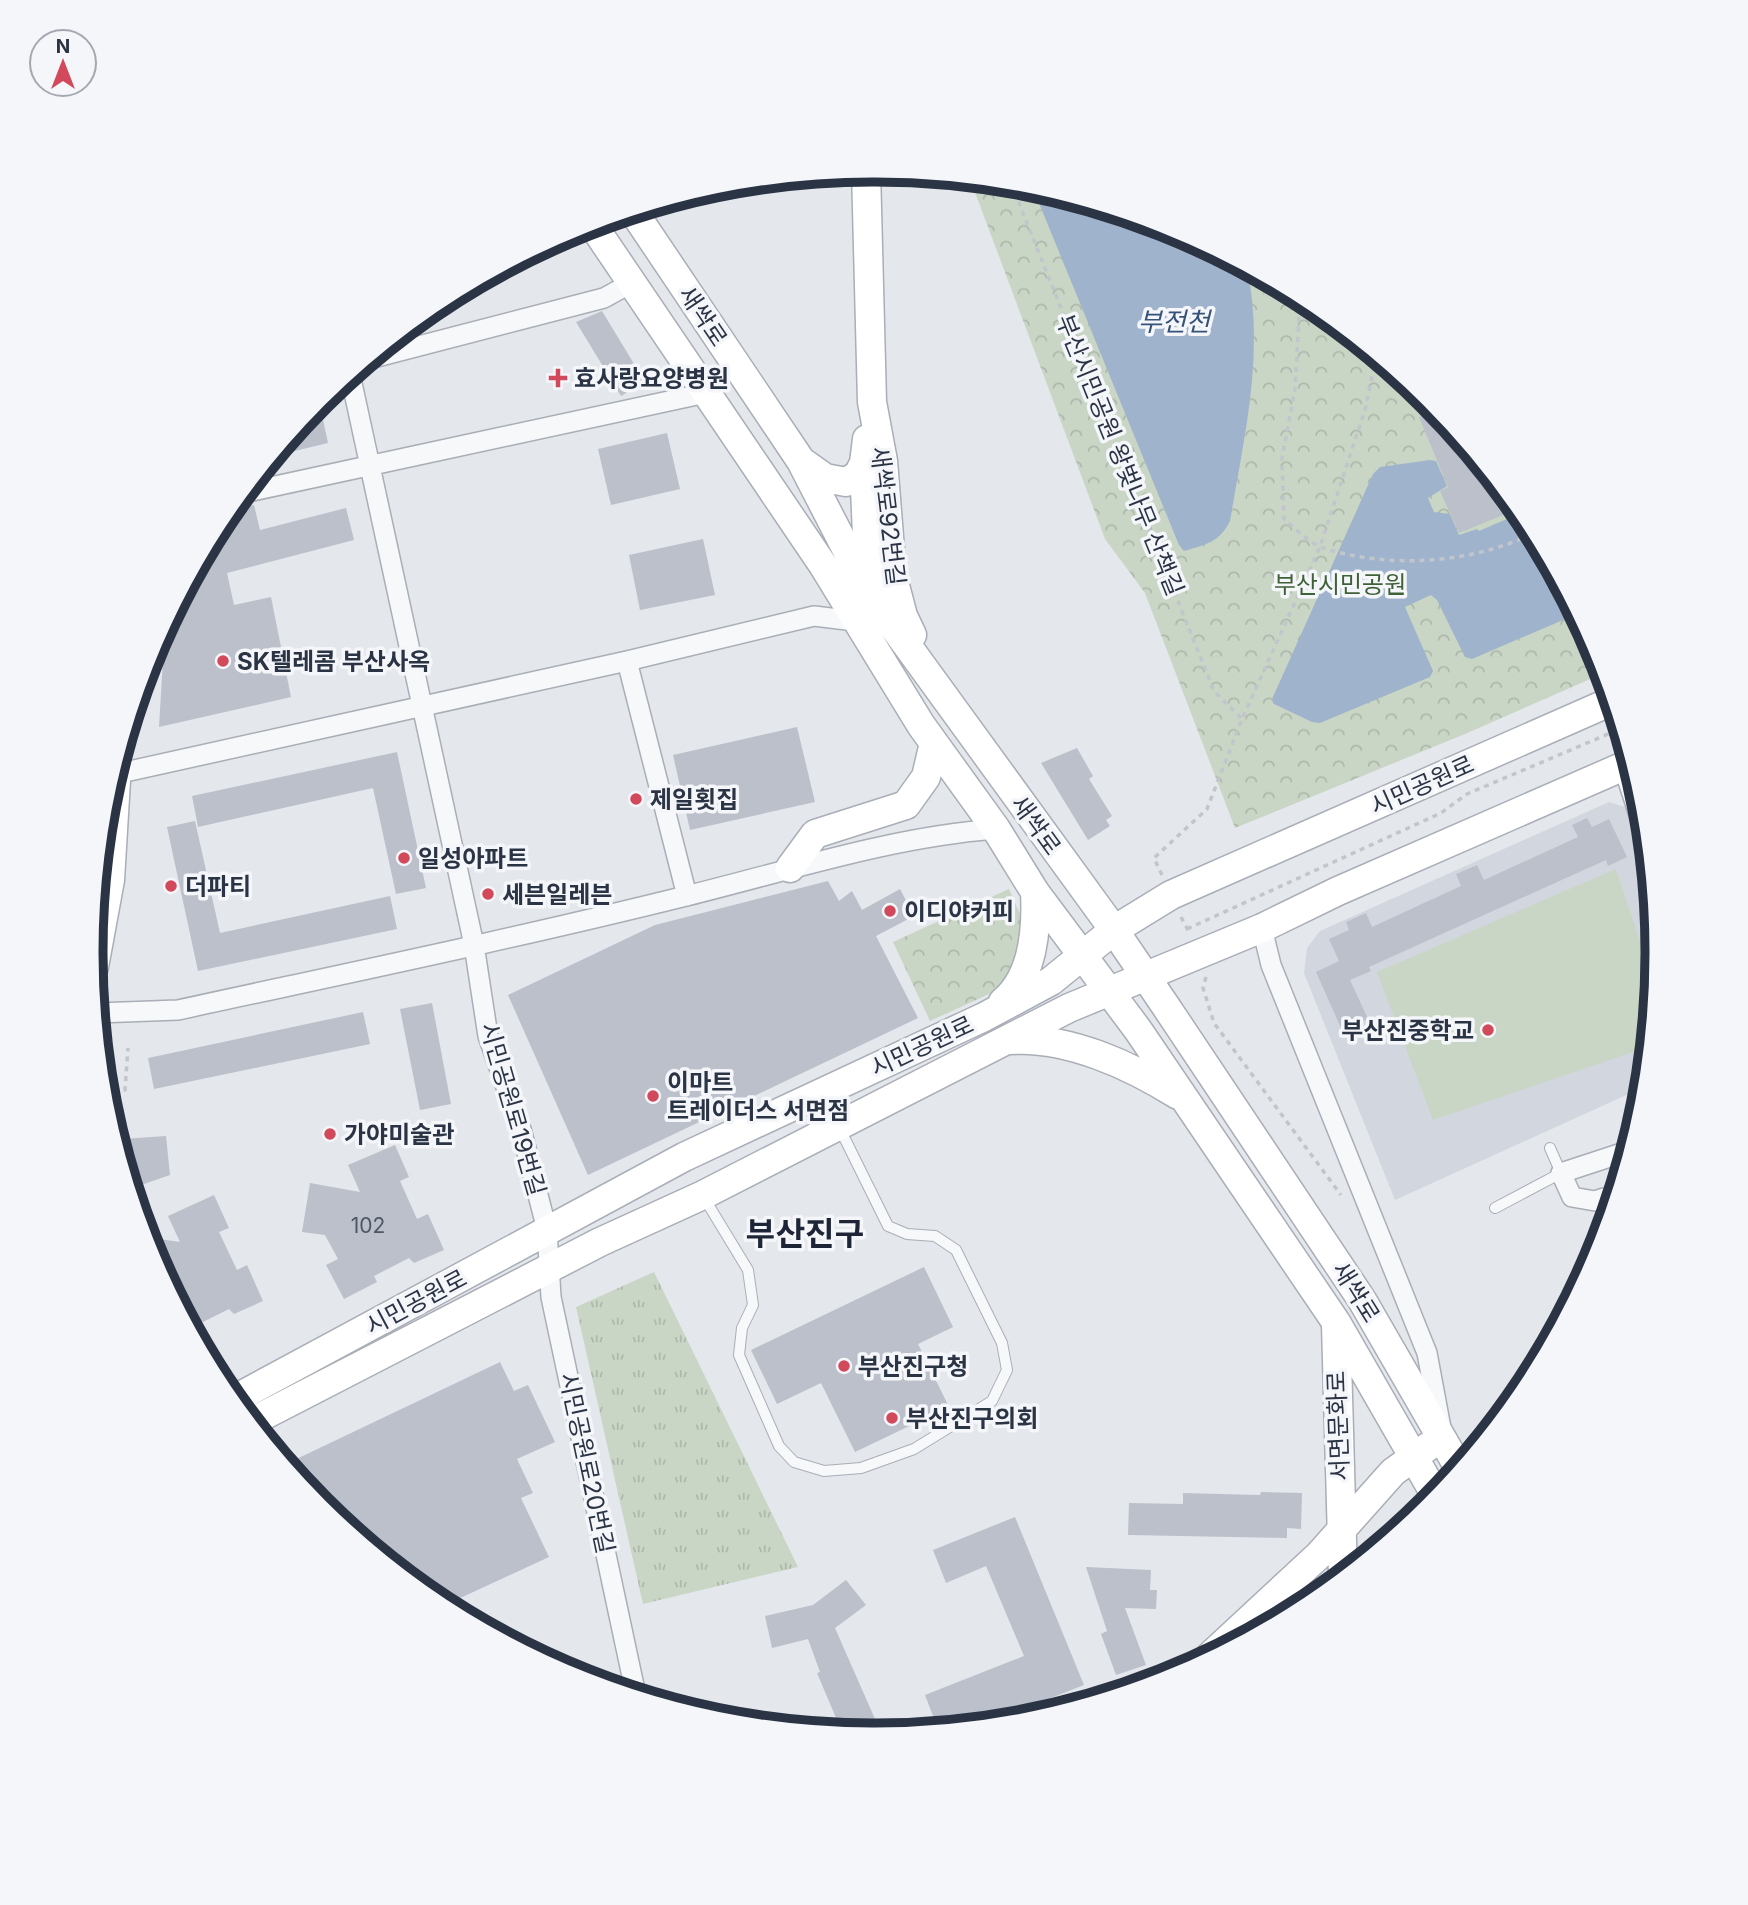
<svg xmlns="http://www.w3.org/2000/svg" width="1748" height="1905" viewBox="0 0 1748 1905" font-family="Inter,'Noto Sans KR',sans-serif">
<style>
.built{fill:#d2d6de}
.grass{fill:url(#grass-tufts)}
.park{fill:url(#park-crowns)}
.garden{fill:#c9d6c5}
.water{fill:#9fb4cc}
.building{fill:#bbc0ca}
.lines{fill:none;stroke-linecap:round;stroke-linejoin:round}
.lane-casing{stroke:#a9aeb7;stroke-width:12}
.street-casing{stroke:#a9aeb7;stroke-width:22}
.secondary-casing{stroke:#a9aeb7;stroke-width:31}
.path{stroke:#c2c5cb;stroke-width:3.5;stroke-dasharray:5 5;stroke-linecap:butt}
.lane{stroke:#f7f8fa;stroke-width:10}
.street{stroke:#f7f8fa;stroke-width:19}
.secondary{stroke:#fff;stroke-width:28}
.poi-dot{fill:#d1495b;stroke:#f4f6f9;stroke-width:2.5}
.labels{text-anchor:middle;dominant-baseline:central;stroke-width:7;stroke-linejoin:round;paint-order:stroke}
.number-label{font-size:21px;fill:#4f5766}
.street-label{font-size:24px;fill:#2b3445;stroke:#f4f6f9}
.poi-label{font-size:24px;font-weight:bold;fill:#2b3445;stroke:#f4f6f9;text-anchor:start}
.park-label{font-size:24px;fill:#3f6138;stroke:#f4f6f9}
.water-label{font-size:26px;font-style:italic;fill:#34527a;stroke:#f4f6f9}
.district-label{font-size:32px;font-weight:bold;fill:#1d2536;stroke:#f4f6f9}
.rim{fill:none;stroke:#2b3445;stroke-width:9}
</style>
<defs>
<pattern id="grass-tufts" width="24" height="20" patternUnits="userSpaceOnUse" patternTransform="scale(1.75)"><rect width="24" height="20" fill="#c9d6c5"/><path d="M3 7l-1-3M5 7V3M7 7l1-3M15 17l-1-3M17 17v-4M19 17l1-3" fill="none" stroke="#adb8ab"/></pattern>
<pattern id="park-crowns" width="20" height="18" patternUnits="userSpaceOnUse" patternTransform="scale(1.75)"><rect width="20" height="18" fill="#c9d6c5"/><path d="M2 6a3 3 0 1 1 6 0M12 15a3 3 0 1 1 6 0" fill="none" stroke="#adb8ab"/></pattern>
</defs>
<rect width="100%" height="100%" fill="#e4e7ec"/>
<path class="built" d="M1609,802L1638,811L1642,804L1657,953L1644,1087L1395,1200L1304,973L1307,948L1320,931Z"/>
<path class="grass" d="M654,1272L798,1567L643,1604L576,1307Z"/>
<path class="park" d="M970,179L1027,185L1174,229L1309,302L1428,399L1525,518L1598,653L1604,673L1465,734L1235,828L1145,593L1105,539Z
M1009,889L1024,923L1009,985L930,1021L893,942Z"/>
<path class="garden" d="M1616,869L1654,983L1648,1047L1433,1120L1377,972Z"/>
<path class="water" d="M1032,186L1174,229L1247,268C1265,354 1244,437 1230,521C1220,542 1205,545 1184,551L1179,545Z
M1430,460L1436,461L1447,486L1428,498L1434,512L1450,514L1459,535L1477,529L1479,531L1521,513L1577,614L1472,659L1465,657L1437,600L1431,595L1405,607L1433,671L1430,677L1320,723L1312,722L1274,704L1272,699L1373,474L1380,467Z"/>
<path class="building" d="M602,311L645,382L621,396L576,322Z
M319,401L328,443L274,456Z
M1437,410L1494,479L1518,509L1459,533L1440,491L1448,487L1419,417Z
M667,433L680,489L611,505L598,449Z
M254,505L260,530L346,508L354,540L227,573L234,605L271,597L291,697L159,727L165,626L223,517L228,511Z
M703,539L715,595L640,610L629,555Z
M797,727L815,802L690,830L673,755Z
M1077,748L1093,776L1089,779L1112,816L1106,820L1110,826L1088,840L1041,763Z
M397,752L426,888L396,894L373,788L198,827L192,796Z
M1587,818L1592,827L1609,819L1627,857L1608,866L1606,860L1369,967L1371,971L1350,980L1368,1019L1342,1030L1316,972L1339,961L1329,939L1349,930L1346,922L1366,913L1372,927L1461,886L1456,874L1477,865L1484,880L1578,837L1572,825Z
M195,821L220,933L390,896L397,929L198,971L167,827Z
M828,881L839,901L852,891L862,910L900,889L914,916L876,936L918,1018L588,1175L508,995L655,925Z
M432,1003L451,1104L420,1110L400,1009Z
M363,1012L370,1044L154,1089L148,1058Z
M166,1136L170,1175L138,1186L130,1185L122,1158L123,1139Z
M395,1145L409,1177L400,1181L417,1219L428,1214L444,1250L414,1263L409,1258L374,1276L377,1282L344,1299L326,1265L338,1259L325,1235L302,1232L310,1183L360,1192L348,1165Z
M214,1195L229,1228L219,1232L237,1270L247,1265L263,1301L234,1314L229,1309L191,1328L150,1252L146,1237L180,1242L168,1216Z
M924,1267L953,1327L918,1344L949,1407L855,1452L821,1383L777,1404L751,1350Z
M500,1362L514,1391L528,1385L555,1442L517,1459L533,1493L521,1498L549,1557L443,1606L320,1506L286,1464Z
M1261,1492L1302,1493L1301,1529L1287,1528V1538L1128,1535L1129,1503L1183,1504V1493L1260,1495Z
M1015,1517L1084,1685L982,1725L938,1729L925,1695L1024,1656L986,1566L946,1583L933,1550Z
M1086,1567L1151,1570L1150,1590H1157L1156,1609L1125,1608L1146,1665L1116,1675L1101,1634L1107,1631Z
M846,1580L866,1605L835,1628L875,1719L907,1732L874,1735L842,1732L817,1673L820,1672L808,1639L772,1648L765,1616L813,1605Z"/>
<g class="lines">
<g class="lane-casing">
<path id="lane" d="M703,1196L748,1270L753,1305L742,1328L739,1355L779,1446L794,1462L824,1471L861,1468L914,1449L992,1401L1007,1370L1002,1343L956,1250L935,1236L907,1234L888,1226L840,1129
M1495,1208L1561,1173L1550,1148"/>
</g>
<g class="street-casing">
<path id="street" d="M369,359L604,298L631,283
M350,374L474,945L488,1036L521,1129L547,1230L551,1297L636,1695
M243,493L706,393
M627,661L687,896
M1623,766L1645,833
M116,774L627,661L814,616L855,621
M1262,928L1271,965L1427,1353L1441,1428
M97,1013L178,1010C348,973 517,938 686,896C788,871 891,837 996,829
M1610,1210L1604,1198L1595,1201L1572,1197L1561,1173L1628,1151"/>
</g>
<g class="secondary-casing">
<path id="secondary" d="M866,170L872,402L883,461L892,574L903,616L912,635
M633,211L801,461L869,593L1114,930L1167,1008L1362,1300L1459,1468
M592,224L823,565L921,725L996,829L1035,892L1138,1030L1336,1322L1436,1496
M867,439L864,463L869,584
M801,461L825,478L846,482L858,475L864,463
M790,868L815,834L906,805L926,777L934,743
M94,967L110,880L117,764
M1003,1002C1033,977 1037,930 1035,892
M1010,1040C1067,1036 1130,1065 1178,1095
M1336,1324L1343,1576
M233,1400L684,1157L984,1017L1051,981L1114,930L1171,895L1612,701
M251,1422L600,1242L703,1195L1069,1008L1262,928L1338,891L1631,763
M1209,1657L1319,1555L1393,1472L1429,1446"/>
</g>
<path class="path" d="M1011,183L1214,691L1242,719
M1300,297L1295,389L1282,458L1284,519C1295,528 1309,543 1323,548C1389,569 1471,564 1534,533
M1162,875L1154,858L1207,809L1242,719L1320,547L1365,410L1376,357
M1181,917L1189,932
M1187,929L1441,813L1467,794L1620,729
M1206,977L1203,988L1214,1023L1341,1195
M104,1087L125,1090L128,1048"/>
<use href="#lane" class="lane"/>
<use href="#street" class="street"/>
<use href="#secondary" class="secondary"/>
</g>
<g class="poi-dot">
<path d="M554.5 367.5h7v7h7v7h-7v7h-7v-7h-7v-7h7z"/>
<circle cx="223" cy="661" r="7"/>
<circle cx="636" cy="799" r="7"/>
<circle cx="404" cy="858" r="7"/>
<circle cx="171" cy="886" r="7"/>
<circle cx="488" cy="894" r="7"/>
<circle cx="890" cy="911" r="7"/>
<circle cx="1488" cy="1030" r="7"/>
<circle cx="653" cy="1096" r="7"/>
<circle cx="330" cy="1134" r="7"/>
<circle cx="844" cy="1366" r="7"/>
<circle cx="892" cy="1418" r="7"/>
</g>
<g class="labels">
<g class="number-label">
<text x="368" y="1225">102</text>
</g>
<g class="street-label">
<text transform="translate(703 316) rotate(56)">새싹로</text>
<text transform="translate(1120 455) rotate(68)">부산시민공원 왕벚나무 산책길</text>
<text transform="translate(888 516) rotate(83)">새싹로92번길</text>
<text transform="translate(1422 785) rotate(-24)">시민공원로</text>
<text transform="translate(1036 825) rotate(54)">새싹로</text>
<text transform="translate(922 1046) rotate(-25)">시민공원로</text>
<text transform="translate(513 1109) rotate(74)">시민공원로19번길</text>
<text transform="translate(1356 1292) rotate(58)">새싹로</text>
<text transform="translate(416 1302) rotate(-28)">시민공원로</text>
<text transform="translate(1338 1426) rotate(-92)">서면문화로</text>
<text transform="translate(587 1463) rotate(78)">시민공원로20번길</text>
</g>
<g class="poi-label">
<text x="574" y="378">효사랑요양병원</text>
<text x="237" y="661">SK텔레콤 부산사옥</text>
<text x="650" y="799">제일횟집</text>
<text x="418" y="858">일성아파트</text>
<text x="185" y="886">더파티</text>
<text x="502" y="894">세븐일레븐</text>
<text x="904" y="911">이디야커피</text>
<text x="1474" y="1030" text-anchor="end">부산진중학교</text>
<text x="667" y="1082">이마트<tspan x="667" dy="28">트레이더스 서면점</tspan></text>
<text x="344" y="1134">가야미술관</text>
<text x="858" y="1366">부산진구청</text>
<text x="906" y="1418">부산진구의회</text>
</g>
<g class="park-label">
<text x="1340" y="584">부산시민공원</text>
</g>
<g class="water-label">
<text x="1174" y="321">부전천</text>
</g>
<g class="district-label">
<text x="805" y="1233">부산진구</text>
</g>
</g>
<path d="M0 0H1748V1905H0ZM873 182H875A770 770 0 0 1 1645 952V953A770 770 0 0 1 875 1723H873A770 770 0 0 1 103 953V952A770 770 0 0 1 873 182Z" fill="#f4f6f9" fill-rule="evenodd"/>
<path class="rim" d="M873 182H875A770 770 0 0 1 1645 952V953A770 770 0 0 1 875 1723H873A770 770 0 0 1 103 953V952A770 770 0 0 1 873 182Z"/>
<g transform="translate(63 63)"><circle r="33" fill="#f4f6f9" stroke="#a4a8b1" stroke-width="2"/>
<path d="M0-5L12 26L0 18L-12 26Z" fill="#d1495b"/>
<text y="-10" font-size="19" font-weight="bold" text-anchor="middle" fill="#2b3445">N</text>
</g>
</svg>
